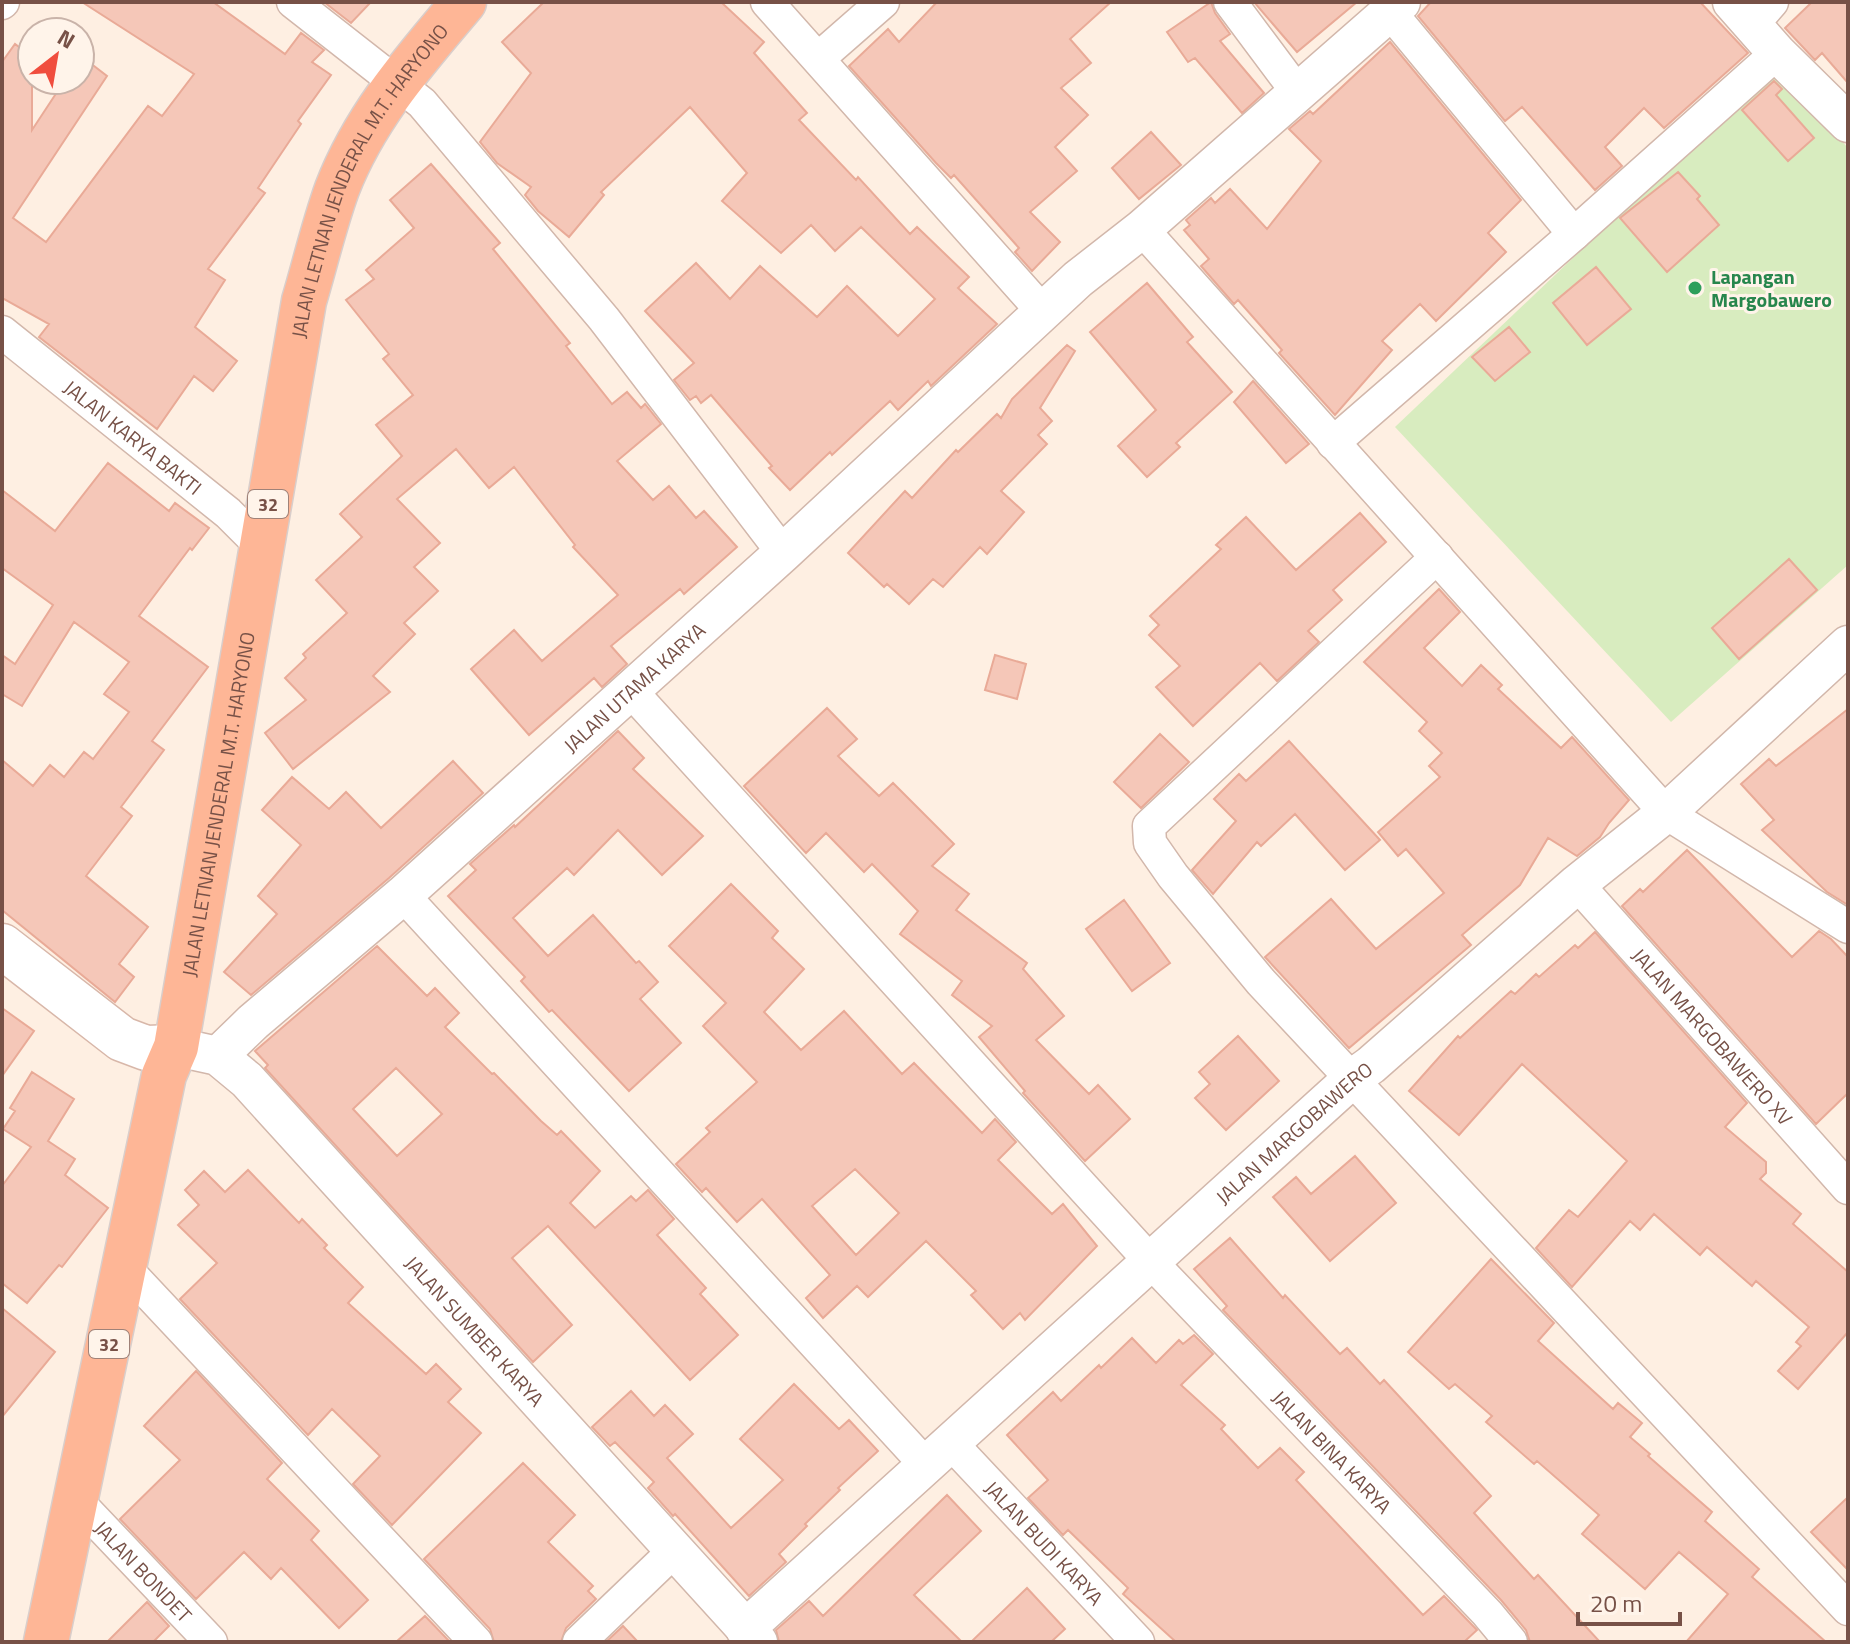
<svg xmlns="http://www.w3.org/2000/svg" width="1850" height="1644" viewBox="0 0 1850 1644" font-family="'Titillium Web',sans-serif">
<style>
.green{fill:#d8ecbf}
.building{fill:#f5c7b8;stroke:#e9aa97;stroke-width:2;fill-rule:evenodd}
.lines{fill:none;stroke-linecap:round;stroke-linejoin:round}
.minor-casing{stroke:#d2b7ab;stroke-width:35}
.tertiary-casing{stroke:#d2b7ab;stroke-width:41}
.secondary-casing{stroke:#d8b7a9;stroke-width:47}
.trunk-casing{stroke:#d9cecb;stroke-width:47}
.minor{stroke:#fff;stroke-width:32}
.tertiary{stroke:#fff;stroke-width:38}
.secondary{stroke:#fff;stroke-width:44}
.trunk{stroke:#feb696;stroke-width:44}
.leisure-dot{fill:#2e9e5b;stroke:#fff4ea;stroke-width:3}
.labels{text-anchor:middle;dominant-baseline:central;stroke-width:6;stroke-linejoin:round;paint-order:stroke}
.shield{fill:#fff4ea;stroke:#a08278;stroke-width:2}
.shield-label{font-size:18px;font-weight:bold;fill:#775147}
.street-label{font-size:20px;fill:#775147;stroke:#fff4ea}
.leisure-label{font-size:20px;font-weight:bold;fill:#27864d;stroke:#fff4ea;text-anchor:start}
</style>
<rect width="100%" height="100%" fill="#feefe2"/>
<path class="green" d="M1775,66L1848,148V565L1671,722L1395,427Z"/>
<path class="building" d="M82,2H213L285,54L301,33L324,50L312,62L331,75L298,121L301,124L258,188L265,193L208,269L225,280L195,327L237,361L213,391L194,376L157,429L39,337L49,324L2,298V62L15,44L32,57V130L65,80H80L81,56L107,76L13,218L46,242L148,106L162,116L194,74Z
M324,2H371L351,23Z
M544,2H721L764,42L754,53L807,113L799,120L856,180L858,177L910,234L917,227L969,277L958,288L997,324L931,386L928,381L898,410L890,401L832,455L830,452L790,490L769,468L772,466L711,395L701,403L696,396L690,400L674,380L694,363L645,311L696,263L730,299L760,266L817,317L847,286L898,336L935,299L861,227L835,251L811,225L781,253L722,201L747,173L690,107L601,192L604,195L569,237L538,211L525,195L531,187L497,163L480,142L531,73L502,42Z
M937,2H1111L1070,39L1091,63L1061,88L1088,115L1055,147L1077,171L1030,212L1060,242L1032,271L1015,252L1019,248L954,175L951,178L936,163L849,66L888,29L899,42Z
M1211,2L1215,13L1230,34L1220,41L1264,93L1242,113L1195,58L1188,62L1167,32Z
M1254,2H1357L1297,52Z
M1431,2H1700L1748,53L1664,128L1644,108L1605,147L1622,166L1595,190L1522,107L1505,121L1418,16Z
M1812,2H1848V83L1822,53L1815,60L1785,28Z
M1390,42L1521,200L1488,233L1506,252L1436,321L1420,304L1382,341L1392,350L1335,415L1279,353L1282,350L1238,300L1234,304L1201,266L1209,259L1184,230L1190,225L1186,220L1211,198L1215,203L1230,189L1267,229L1321,161L1289,129L1310,111L1313,114Z
M1774,81L1782,89L1776,95L1814,138L1788,161L1742,110Z
M1151,132L1181,165L1139,199L1112,168Z
M431,164L500,243L493,249L570,343L566,346L612,404L627,392L641,408L645,404L661,424L617,461L653,500L669,486L696,518L704,511L737,547L684,594L680,589L611,646L627,664L602,687L594,678L529,735L471,669L514,630L542,661L618,595L573,547L575,545L514,467L489,488L456,449L397,499L440,543L414,567L438,591L404,623L415,634L373,676L390,692L293,769L265,733L306,700L285,678L306,658L303,654L347,613L316,580L362,537L340,514L402,456L376,425L413,395L383,359L389,354L346,300L374,279L366,270L414,228L390,200Z
M1678,172L1700,196L1697,199L1719,225L1667,272L1620,218Z
M1596,267L1631,309L1587,345L1553,303Z
M1147,283L1193,337L1187,342L1232,392L1176,443L1180,447L1147,477L1118,446L1156,410L1090,332Z
M1509,327L1530,352L1495,381L1472,357Z
M1067,345L1075,351L1040,408L1052,421L1038,435L1047,444L1001,491L1024,512L987,554L980,547L943,587L933,579L909,604L887,584L884,587L848,553L905,491L912,498L956,450L958,452L997,414L1001,418L1012,399Z
M1253,381L1309,444L1286,463L1234,402Z
M108,463L169,511L175,503L209,528L192,550L190,548L139,616L208,667L152,741L164,750L121,807L132,816L86,876L148,927L119,964L134,977L115,1002L2,910V760L33,786L50,765L64,777L84,752L93,759L129,712L104,694L129,662L74,622L22,706L2,694V655L15,664L53,605L2,568V490L55,531Z
M1360,513L1386,542L1333,590L1342,600L1308,631L1319,642L1277,681L1260,663L1193,726L1156,687L1180,666L1149,635L1159,625L1150,616L1221,549L1216,545L1246,517L1296,570Z
M1789,559L1817,590L1739,659L1712,628Z
M1439,589L1460,612L1424,648L1462,686L1481,665L1502,685L1498,689L1561,748L1572,737L1629,800L1609,823L1600,837L1577,856L1548,838L1520,885L1462,935L1471,945L1349,1048L1265,957L1331,899L1376,949L1444,893L1406,849L1398,856L1378,832L1440,777L1429,766L1442,753L1419,731L1427,722L1364,662Z
M995,655L1026,664L1017,699L985,690Z
M827,708L857,739L838,756L879,796L893,783L954,844L932,866L969,894L956,910L1027,963L1023,969L1064,1016L1036,1040L1089,1094L1098,1085L1130,1119L1085,1161L1023,1093L1025,1091L979,1037L992,1026L952,995L962,981L900,934L918,911L872,864L864,872L826,833L806,853L744,786Z
M1848,709V905L1827,892L1762,830L1774,820L1741,784L1769,759L1776,766Z
M618,731L644,758L633,769L703,836L662,875L618,830L574,875L567,868L513,918L548,956L593,915L636,963L639,961L658,982L640,999L681,1043L629,1091L552,1010L549,1012L521,981L525,977L448,896L476,870L470,864L514,825L515,827Z
M1160,734L1189,762L1141,808L1114,782Z
M1289,741L1380,840L1345,870L1295,814L1261,846L1257,842L1213,894L1192,870L1236,821L1214,799L1239,774L1246,781Z
M453,761L483,793L389,878L251,995L224,972L277,914L258,896L301,845L262,810L292,777L329,809L346,792L381,828Z
M1687,850L1792,957L1819,931L1831,939L1848,957V1093L1816,1124L1622,906L1640,889L1643,892Z
M731,884L778,931L772,938L804,969L764,1012L801,1050L844,1011L902,1074L914,1063L982,1133L995,1119L1016,1142L998,1160L1052,1214L1063,1204L1097,1246L1025,1320L1020,1313L1003,1329L971,1295L976,1291L926,1241L868,1297L857,1286L823,1318L806,1298L830,1275L762,1199L737,1222L706,1188L702,1192L676,1164L710,1132L706,1128L757,1082L703,1026L726,1003L669,946ZM855,1169L899,1213L856,1255L812,1206Z
M1124,900L1170,963L1132,991L1086,929Z
M1595,932L1747,1103L1725,1127L1766,1162V1173L1760,1179L1801,1214L1793,1224L1848,1272V1332L1798,1389L1778,1371L1801,1346L1796,1342L1809,1327L1756,1281L1752,1286L1707,1247L1700,1255L1654,1214L1640,1230L1630,1221L1572,1287L1536,1248L1569,1210L1578,1217L1627,1161L1522,1064L1459,1135L1409,1091L1458,1036L1460,1038L1511,991L1515,994L1536,974L1539,977L1575,945L1578,948Z
M377,946L427,996L435,988L459,1013L445,1027L492,1074L494,1073L541,1121L557,1135L561,1131L600,1171L570,1203L595,1228L631,1196L636,1201L648,1190L674,1219L657,1235L706,1288L700,1294L738,1335L690,1380L548,1226L512,1258L572,1325L533,1362L265,1068L268,1065L255,1051ZM396,1068L442,1114L397,1156L353,1109Z
M2,1008L34,1031L2,1076Z
M1238,1036L1279,1081L1226,1130L1195,1098L1210,1084L1199,1072Z
M32,1072L74,1099L48,1141L75,1159L65,1175L108,1208L62,1267L59,1265L27,1303L2,1283V1186L31,1147L3,1129L15,1111L10,1108Z
M1355,1156L1396,1203L1330,1261L1273,1197L1296,1177L1311,1194Z
M248,1170L299,1223L302,1219L327,1245L324,1248L363,1287L348,1303L426,1374L436,1364L461,1389L448,1402L481,1433L392,1525L353,1484L380,1456L332,1409L308,1435L180,1299L217,1263L178,1225L199,1205L185,1190L204,1171L225,1192Z
M1230,1238L1283,1298L1285,1295L1340,1354L1347,1348L1380,1384L1384,1380L1491,1496L1474,1513L1534,1579L1538,1575L1600,1642H1530L1526,1630L1501,1600L1223,1310L1227,1306L1194,1269Z
M1491,1259L1554,1323L1538,1341L1613,1409L1618,1403L1642,1423L1630,1437L1650,1454L1648,1456L1712,1512L1705,1521L1759,1569L1752,1577L1826,1642H1686L1728,1594L1679,1552L1645,1589L1582,1534L1599,1515L1537,1461L1534,1464L1486,1422L1492,1416L1455,1384L1449,1389L1408,1352Z
M2,1308L55,1352L2,1417Z
M1194,1335L1213,1354L1181,1385L1225,1425L1221,1429L1258,1468L1280,1448L1304,1472L1296,1480L1423,1615L1444,1596L1477,1630L1464,1642H1176L1123,1594L1128,1588L1068,1530L1063,1535L1028,1498L1048,1480L1007,1435L1053,1392L1061,1401L1099,1365L1101,1368L1132,1338L1156,1363L1179,1340L1183,1344Z
M196,1371L282,1463L267,1479L319,1531L311,1540L368,1600L339,1628L281,1568L271,1579L244,1552L196,1599L120,1519L180,1460L144,1426Z
M794,1384L839,1429L849,1420L878,1451L838,1488L840,1490L805,1524L807,1526L779,1554L786,1562L749,1596L675,1514L673,1516L648,1488L654,1482L615,1442L610,1446L592,1427L631,1391L654,1416L665,1405L693,1434L667,1458L731,1528L783,1480L740,1439Z
M523,1463L575,1515L548,1542L593,1586L588,1591L596,1599L566,1628L561,1642H494L490,1629L424,1559Z
M947,1495L981,1531L914,1595L962,1642H779L776,1630L809,1601L823,1616Z
M1848,1497V1570L1811,1532Z
M1027,1588L1065,1629L1051,1642H971Z
M147,1602L169,1626L153,1642H107Z
M425,1616L450,1642H396Z
M623,1626L638,1642H606Z"/>
<g class="lines">
<g class="minor-casing">
<g id="minor">
<path d="M293,2L422,103L604,319L783,553"/>
<path d="M767,2L1043,312"/>
<path d="M1230,2L1298,93"/>
<path d="M2,3L3,2"/>
<path d="M1390,12L1574,234"/>
<path d="M1752,25L1772,2"/>
<path d="M819,58L883,2"/>
<path d="M1142,229L1666,813L1848,927"/>
<path id="s1" d="M2,332L228,513L261,546"/>
<path d="M1333,443L1574,234L1777,53"/>
<path d="M1437,557L1149,826L1150,843L1173,876L1261,982L1848,1609"/>
<path id="s2" d="M630,690L1151,1262L1487,1613L1511,1642"/>
<path id="s3" d="M1577,884L1848,1188"/>
<path d="M403,895L925,1464"/>
<path d="M124,1267L476,1642"/>
<path id="s4" d="M950,1442L1138,1642"/>
<path id="s5" d="M76,1500L211,1642"/>
<path d="M579,1642L676,1549"/>
</g>
</g>
<g class="tertiary-casing">
<g id="tertiary">
<path d="M1732,2L1777,53L1848,123"/>
<path id="s6" d="M195,1051L218,1056L247,1080L758,1642"/>
<path id="s7" d="M218,1056L253,1022L403,895L783,553L1078,279L1142,229L1401,2"/>
<path id="s8" d="M745,1629L1353,1078L1371,1065L1577,884L1666,813L1848,645"/>
</g>
</g>
<g class="secondary-casing">
<path id="secondary" d="M2,946L122,1039L146,1048L176,1047"/>
</g>
<g class="trunk-casing">
<g id="trunk">
<path id="s9" d="M46,1642L164,1075L176,1047L304,301C315,264 324,225 337,189C365,116 415,60 464,2"/>
</g>
</g>
<use href="#minor" class="minor"/>
<use href="#tertiary" class="tertiary"/>
<use href="#secondary" class="secondary"/>
<use href="#trunk" class="trunk"/>
</g>
<circle class="leisure-dot" cx="1695" cy="288" r="8"/>
<g class="labels">
<g class="shield">
<rect x="248" y="490" width="40" height="28" rx="6"/>
<rect x="89" y="1330" width="40" height="28" rx="6"/>
</g>
<g class="shield-label">
<text x="268" y="504">32</text>
<text x="109" y="1344">32</text>
</g>
<g class="street-label">
<text stroke="none"><textPath href="#s9" startOffset="1504">JALAN LETNAN JENDERAL M.T. HARYONO</textPath></text>
<text stroke="none"><textPath href="#s1" startOffset="168">JALAN KARYA BAKTI</textPath></text>
<text stroke="none"><textPath href="#s7" startOffset="556">JALAN UTAMA KARYA</textPath></text>
<text stroke="none"><textPath href="#s9" startOffset="856">JALAN LETNAN JENDERAL M.T. HARYONO</textPath></text>
<text stroke="none"><textPath href="#s3" startOffset="204">JALAN MARGOBAWERO XV</textPath></text>
<text stroke="none"><textPath href="#s8" startOffset="740">JALAN MARGOBAWERO</textPath></text>
<text stroke="none"><textPath href="#s6" startOffset="400">JALAN SUMBER KARYA</textPath></text>
<text stroke="none"><textPath href="#s2" startOffset="1036">JALAN BINA KARYA</textPath></text>
<text stroke="none"><textPath href="#s4" startOffset="138">JALAN BUDI KARYA</textPath></text>
<text stroke="none"><textPath href="#s5" startOffset="98">JALAN BONDET</textPath></text>
</g>
<g class="leisure-label">
<text x="1711" y="276">Lapangan<tspan x="1711" dy="23">Margobawero</tspan></text>
</g>
</g>
<rect width="1850" height="1644" fill="none" stroke="#775147" stroke-width="8"/>
<g transform="translate(56 56) rotate(31)"><circle r="38" fill="#fff4ea" stroke="#c9b3a9" stroke-width="2"/>
<path d="M0-6L14 30L0 20L-14 30Z" fill="#f04d3e"/>
<text y="-12" font-size="22" font-weight="bold" text-anchor="middle" fill="#775147">N</text>
</g>
<path d="M1578 1612v12h102v-12" fill="none" stroke="#775147" stroke-width="4"/>
<text x="1590" y="1612" font-size="24" fill="#775147" stroke="#fff4ea" stroke-width="6" paint-order="stroke">20 m</text>
</svg>
